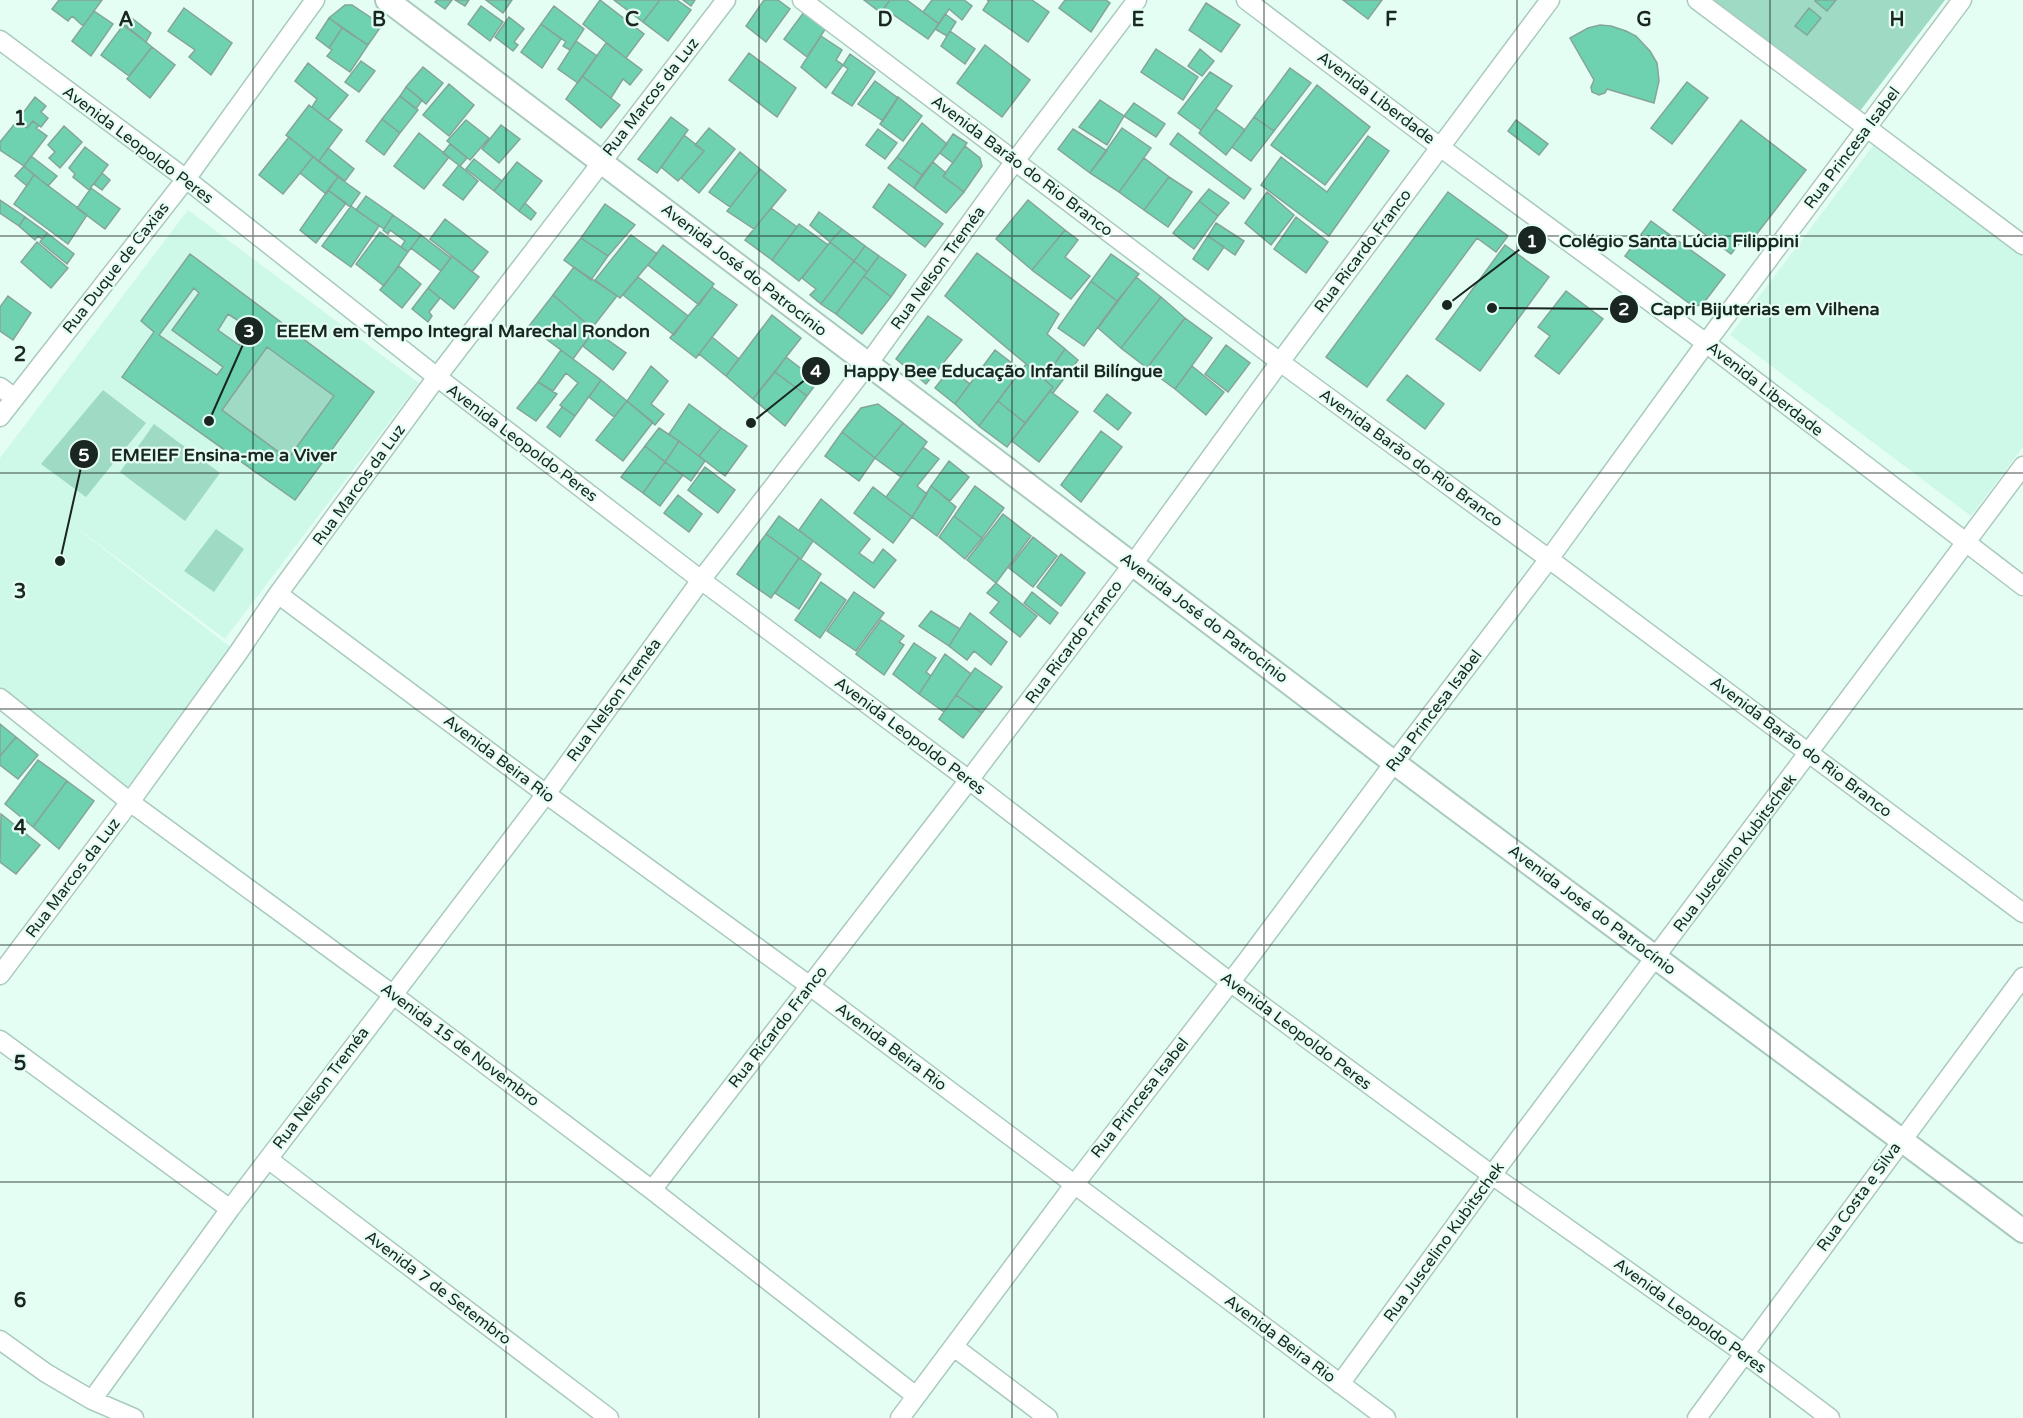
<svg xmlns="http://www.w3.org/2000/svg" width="2023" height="1418" viewBox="0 0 2023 1418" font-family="'Varela Round',sans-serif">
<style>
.built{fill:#cef8e8}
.green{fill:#9edac4}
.building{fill:#6ed2b1;stroke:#85a498;stroke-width:1.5;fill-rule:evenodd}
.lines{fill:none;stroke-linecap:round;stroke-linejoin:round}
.minor-casing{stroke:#aacabe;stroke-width:21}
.tertiary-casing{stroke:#aacabe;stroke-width:26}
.minor{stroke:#fff;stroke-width:18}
.tertiary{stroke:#fff;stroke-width:22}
.grid{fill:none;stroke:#192621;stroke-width:1.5;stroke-opacity:0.55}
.labels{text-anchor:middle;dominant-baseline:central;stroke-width:4.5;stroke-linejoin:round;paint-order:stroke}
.street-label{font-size:16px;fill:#192621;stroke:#e4fef3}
.grid-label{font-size:20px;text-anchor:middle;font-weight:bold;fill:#192621;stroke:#e4fef3;stroke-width:4.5;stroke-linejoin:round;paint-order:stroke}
.leader{fill:none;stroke:#192621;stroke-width:2}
.callout-dot{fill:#192621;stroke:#e4fef3;stroke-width:2}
.mark-label{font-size:18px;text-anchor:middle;font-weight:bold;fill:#fff}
.callout-label{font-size:18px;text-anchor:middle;font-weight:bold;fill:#192621;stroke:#e4fef3;stroke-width:4.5;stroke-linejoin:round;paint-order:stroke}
</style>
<rect width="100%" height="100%" fill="#e4fef3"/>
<path class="built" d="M1878,139L2023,248V447L1971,516L1730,335Z
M188,210L419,383L225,639L53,510L238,653L130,802L0,698V458Z"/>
<path class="green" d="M1713,0H1945L1860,111Z
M267,347L334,396L288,459L222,410Z
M103,390L146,423L86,497L41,464Z
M154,424L220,473L185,521L120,472Z
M216,529L244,549L214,592L184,571Z"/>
<path class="building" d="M59,0H102L83,26L72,16L68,21L52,9Z
M437,0H452L445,9L435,2Z
M455,0H469L465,6Z
M486,0H512L503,13Z
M600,0L644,34L626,58L583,24Z
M614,0H660L643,22Z
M660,0H677L691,10L668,41L643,22Z
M683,0H695L691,6Z
M764,0H778L790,9L766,42L746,26Z
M864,0H890L881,13Z
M890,0H907L939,24L928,39L884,8Z
M932,0H964L972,6L962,20L949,9L939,24L923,12Z
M987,0H1032L1049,12L1028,42L983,10L989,1Z
M1065,0H1106L1110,3L1091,32L1059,8Z
M1343,0H1382L1368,19Z
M1816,0H1836L1827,11L1815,1Z
M1206,3L1240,25L1221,52L1189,30Z
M345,5H352L382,25L368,45L329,18Z
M481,6L503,22L490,41L468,24Z
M554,6L584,29L570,50L563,46L566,42L541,24Z
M184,8L232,43L211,75L189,57L195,50L168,31Z
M1809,8L1821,18L1807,35L1795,26Z
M94,11L113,24L91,56L72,41Z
M804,12L826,28L807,57L784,39Z
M945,14L956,22L947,36L935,29Z
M129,16L151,33L146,42L123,25Z
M509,17L524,29L514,42L518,45L513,51L495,37Z
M329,18L342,28L329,48L316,38Z
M124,24L152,47L129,76L101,55Z
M541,24L561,39L542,68L521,52Z
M1600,25L1611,26L1626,31L1636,36L1650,51L1657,63L1658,71L1659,81L1654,103L1607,89L1605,93L1599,95L1592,92L1591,87L1594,80L1570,38L1588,28Z
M342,28L368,45L350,72L327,56L332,50L329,48Z
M950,31L975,49L965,64L941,46Z
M821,36L842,50L836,60L843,65L826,88L801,67Z
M576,41L597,56L578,83L558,69Z
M606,43L642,70L630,85L623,79L611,98L582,76Z
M985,45L1030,80L1002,117L957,83Z
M152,47L175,65L150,98L127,79Z
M1156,49L1198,77L1183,100L1141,72Z
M1200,49L1214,61L1202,76L1188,66Z
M749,53L796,88L777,117L729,80Z
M850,54L875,72L852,106L832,93L848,69L843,65Z
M361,61L375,71L359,92L345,82Z
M308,63L348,95L328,120L312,107L317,99L295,81Z
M423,67L443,83L426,104L406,87Z
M1290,68L1311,83L1274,131L1254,117Z
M1210,72L1232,86L1201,130L1178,113Z
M582,76L620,105L601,128L566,99Z
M875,81L898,98L883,121L858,104Z
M1687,82L1708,98L1672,144L1651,128Z
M449,84L474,105L449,136L423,115Z
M1317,85L1370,127L1325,185L1271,145Z
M406,87L422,100L416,109L400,96Z
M400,96L418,110L400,133L382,119Z
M35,97L46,106L41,112L48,118L41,127L33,121L27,128L17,121Z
M898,97L922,116L903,141L880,124Z
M1100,100L1124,116L1107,145L1079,127Z
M1134,103L1165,124L1156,137L1124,116Z
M309,105L342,130L319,161L286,135Z
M1216,109L1245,130L1226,155L1199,133Z
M671,117L688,130L657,173L638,159Z
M1254,117L1274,131L1251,161L1232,147Z
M382,119L400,133L384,155L366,141Z
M466,120L489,138L470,160L447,141Z
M1516,120L1548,144L1539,155L1508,131Z
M1741,120L1806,170L1749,244L1743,239L1731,254L1673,210Z
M17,121L27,128L33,121L39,126L36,128L47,136L24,166L0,150V142Z
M922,123L947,144L922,175L897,157Z
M501,125L520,139L499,163L482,149Z
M64,126L82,142L60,168L49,158L55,152L48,145Z
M709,128L735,149L699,193L681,178L704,151L695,145Z
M1122,128L1151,148L1119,192L1090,173Z
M878,129L897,143L885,159L866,145Z
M1073,129L1107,151L1090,173L1058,149Z
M419,133L449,157L424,189L394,166Z
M1178,133L1251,189L1244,199L1170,144Z
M953,134L967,143L953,163L940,153Z
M684,135L704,151L678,181L661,167Z
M1368,136L1389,151L1329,236L1261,185L1281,157L1327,192Z
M289,137L313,157L283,194L259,175Z
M450,144L467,158L460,166L443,153Z
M965,146L980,158L982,166L964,192L943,176Z
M85,147L108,165L89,190L73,177L75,174L69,168Z
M328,148L354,169L345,181L319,161Z
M740,152L760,169L730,207L709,192Z
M31,156L57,176L48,186L24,166Z
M313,157L338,177L326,194L300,173Z
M897,157L922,175L914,188L888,168Z
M1144,158L1169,177L1144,210L1119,192Z
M474,159L502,181L494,191L466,169Z
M517,162L542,181L519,211L494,191Z
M933,162L946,173L943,176L964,192L946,213L914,188Z
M459,165L478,181L463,200L443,185Z
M24,166L34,175L27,186L15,176Z
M760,169L786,190L754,229L727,211Z
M102,173L110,180L102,190L94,184Z
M34,175L87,215L68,244L14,204Z
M338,177L360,193L350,207L328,190Z
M1169,177L1192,192L1168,227L1144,210Z
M889,184L943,224L925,247L873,207Z
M91,188L120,209L105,229L77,208Z
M1209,189L1229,203L1218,216L1199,201Z
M328,190L346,203L316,243L300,230Z
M1267,192L1294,215L1271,245L1245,223Z
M1448,192L1508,236L1496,252L1477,238L1367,387L1326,357Z
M366,196L393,215L384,229L356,210Z
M0,200L25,217L19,226L0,213Z
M1028,200L1065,230L1032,270L996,239Z
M1199,201L1218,216L1194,249L1173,233Z
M525,203L536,213L531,220L519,211Z
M605,204L635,225L608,256L581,238Z
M351,206L379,226L351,267L322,246Z
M771,208L797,227L772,260L745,240Z
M819,212L842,229L830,242L810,225Z
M393,215L421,235L408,252L401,247L405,241L390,230L388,234L383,230Z
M25,217L47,233L42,239L38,236L35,240L19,226Z
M1296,217L1328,242L1306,273L1274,249Z
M445,219L488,252L472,272L430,239Z
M1651,221L1725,275L1702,305L1693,306L1625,256Z
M1216,223L1244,241L1235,255L1208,236Z
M799,224L828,245L799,281L772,260Z
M842,229L865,246L854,261L830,242Z
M1065,230L1078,240L1065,257L1090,276L1071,299L1032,270Z
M380,232L408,252L384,286L356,264Z
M47,233L74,254L67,264L40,242Z
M421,235L451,258L441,271L411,248Z
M631,235L657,254L620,298L595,280Z
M1208,236L1224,247L1208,270L1193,259Z
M581,238L608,256L591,280L564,260Z
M37,242L68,268L51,288L21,262Z
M830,242L854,261L821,304L810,295L816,289L802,278Z
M663,245L714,284L699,305L648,265Z
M1505,245L1549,277L1480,371L1436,339Z
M865,246L879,256L867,272L854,261Z
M977,253L1059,314L1047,334L1065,349L1044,379L945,296Z
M190,254L374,392L295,500L122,377L154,332L141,321ZM194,288L199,293L172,330L223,367L217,375L159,335ZM228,314L251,329L239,345L218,330ZM267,347L334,396L288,459L222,410Z
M1111,254L1139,274L1117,301L1091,281Z
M452,256L479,277L454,309L428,288Z
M879,256L906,275L891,297L864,276Z
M854,261L867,272L836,314L821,304Z
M399,266L421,284L402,308L380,290Z
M574,267L617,296L592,328L553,295Z
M864,276L891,297L862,334L836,314Z
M638,277L688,316L674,335L623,295Z
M1136,277L1161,297L1121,348L1098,328Z
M1091,281L1117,301L1084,346L1058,328Z
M712,287L737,305L696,358L670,338Z
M428,288L440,298L429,312L432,316L428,322L412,309Z
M1566,291L1603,319L1559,374L1535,356L1550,336L1538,327Z
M553,295L594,330L573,359L529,326Z
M8,296L31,313L13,340L0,331V307Z
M1161,297L1185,318L1147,368L1121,348Z
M772,315L801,338L753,399L726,376Z
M928,316L962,340L926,384L896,359Z
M1185,318L1212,338L1175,389L1147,368Z
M594,330L626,353L613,370L583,346Z
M712,337L739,359L726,376L699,354Z
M1226,345L1250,363L1228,392L1205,374Z
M1065,349L1078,360L1053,393L1050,391L1053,387L1044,379Z
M561,350L601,380L575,416L560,405L578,383L566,373L553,391L538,382Z
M995,350L1021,370L979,426L955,404Z
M786,357L803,370L811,360L825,372L807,396L775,372Z
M1026,364L1053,387L1025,423L998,401Z
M651,366L668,381L651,404L664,414L655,425L627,401Z
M1192,366L1224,392L1206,415L1175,389Z
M950,369L970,384L955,404L935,388Z
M775,372L807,396L785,426L753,399Z
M1407,375L1444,404L1425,429L1387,400Z
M601,380L627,401L614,417L589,397Z
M538,382L557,394L536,421L517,408Z
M1050,391L1078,412L1039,462L1012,441Z
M1107,394L1131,413L1118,430L1094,411Z
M627,401L653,422L623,461L596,440Z
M998,401L1025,423L1007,447L979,426Z
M689,404L721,428L699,456L669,434Z
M878,404L903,423L875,458L842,432L861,408Z
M562,407L575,416L560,437L547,427Z
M903,423L927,442L901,477L875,458Z
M659,428L679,441L665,462L645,446Z
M721,428L747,446L725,476L699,456Z
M1101,431L1122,447L1081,502L1061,485Z
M842,432L875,458L859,481L825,456Z
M679,441L705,461L691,481L665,462Z
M645,446L665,462L643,493L621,477Z
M923,447L939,459L917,486L927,494L912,517L886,497Z
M949,461L969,477L950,501L931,486Z
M665,462L683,475L660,506L643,493Z
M705,467L735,490L718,513L688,490Z
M931,486L956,507L937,536L912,517Z
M975,486L1004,508L982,538L954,516Z
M873,487L912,517L893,543L854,513Z
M678,495L702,514L689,532L664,513Z
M821,499L870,539L859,553L873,563L883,549L896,560L874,588L799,530Z
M1003,514L1031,536L996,583L967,560Z
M779,516L813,541L801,559L766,534Z
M954,516L982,538L965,559L939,537Z
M766,534L799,558L771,598L737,574Z
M1033,537L1057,556L1033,587L1009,568Z
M1061,554L1085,573L1061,606L1037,587Z
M799,558L821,574L799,609L775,593Z
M821,582L846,600L820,638L795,620Z
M996,583L1037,616L1020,637L990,613L999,602L987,593Z
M854,592L884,613L856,651L827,631Z
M1032,592L1058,613L1050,624L1024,603Z
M931,611L960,629L949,646L919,626Z
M970,613L1007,642L991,665L974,651L967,660L949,646Z
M881,620L904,636L899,642L904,645L884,675L856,654Z
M914,643L936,658L926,672L931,676L919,694L893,674Z
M945,654L971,674L944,712L919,694Z
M975,668L1002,687L982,713L956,695Z
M956,695L982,713L963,738L939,719Z
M0,724L16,737L0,756Z
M16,737L38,755L18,779L0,765V756Z
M38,760L67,781L33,827L5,804Z
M67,781L94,801L59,849L33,827Z
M1,814L40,845L16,874L0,862Z"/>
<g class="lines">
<g class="minor-casing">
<path id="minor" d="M802,0L1280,362L1549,559L2023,913
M1246,0L1440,147L1706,343L2023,586
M1697,0L2023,245
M0,40L186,179L437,377L701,580L969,780L1230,982L1492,1175L1745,1354L1830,1418
M0,387L15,398
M0,417L186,179L315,0
M278,594L546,794L810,986L1386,1418
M0,698L130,802L392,994L652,1190L916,1396
M0,975L130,802L238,653L278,594L437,377L726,0
M0,1040L230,1209
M268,1159L609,1418
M652,1190L969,780L1133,564L1280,362L1550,0
M0,1340L46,1373L92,1400L134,1418
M954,1347L1048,1418
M1340,1384L1492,1175L2023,466
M92,1400L230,1209L546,794L701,580L868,364L1015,161L1137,0
M900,1418L1074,1185L1246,962L1394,763L1549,559L1706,343L1962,0
M1697,1418L2023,977"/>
</g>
<g class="tertiary-casing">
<path id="tertiary" d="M387,0C725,253 1059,510 1396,764C1604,921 1815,1074 2023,1231"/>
</g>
<use href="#minor" class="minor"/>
<use href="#tertiary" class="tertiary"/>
</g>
<path class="grid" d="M253,0V1418M506,0V1418M759,0V1418M1012,0V1418M1264,0V1418M1517,0V1418M1770,0V1418M0,236H2023M0,473H2023M0,709H2023M0,945H2023M0,1182H2023"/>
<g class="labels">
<g class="street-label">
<text transform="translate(651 97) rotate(-52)">Rua Marcos da Luz</text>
<text transform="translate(1376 98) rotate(37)">Avenida Liberdade</text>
<text transform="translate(138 145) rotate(37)">Avenida Leopoldo Peres</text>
<text transform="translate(1852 148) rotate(-53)">Rua Princesa Isabel</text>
<text transform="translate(1022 166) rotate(37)">Avenida Barão do Rio Branco</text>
<text transform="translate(1363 251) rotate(-53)">Rua Ricardo Franco</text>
<text transform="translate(116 268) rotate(-52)">Rua Duque de Caxias</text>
<text transform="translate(938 268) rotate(-54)">Rua Nelson Treméa</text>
<text transform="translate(744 270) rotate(38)">Avenida José do Patrocínio</text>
<text transform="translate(1765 389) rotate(38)">Avenida Liberdade</text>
<text transform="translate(522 443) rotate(37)">Avenida Leopoldo Peres</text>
<text transform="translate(1411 458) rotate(36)">Avenida Barão do Rio Branco</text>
<text transform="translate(359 485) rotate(-54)">Rua Marcos da Luz</text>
<text transform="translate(1204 618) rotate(37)">Avenida José do Patrocínio</text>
<text transform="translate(1074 642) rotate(-53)">Rua Ricardo Franco</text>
<text transform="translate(614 700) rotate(-54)">Rua Nelson Treméa</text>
<text transform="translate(1434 711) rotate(-53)">Rua Princesa Isabel</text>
<text transform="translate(910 736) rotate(37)">Avenida Leopoldo Peres</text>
<text transform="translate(1801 747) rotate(37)">Avenida Barão do Rio Branco</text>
<text transform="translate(499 759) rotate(37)">Avenida Beira Rio</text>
<text transform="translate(1735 853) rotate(-53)">Rua Juscelino Kubitschek</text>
<text transform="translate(73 878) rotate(-53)">Rua Marcos da Luz</text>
<text transform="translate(1592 910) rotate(37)">Avenida José do Patrocínio</text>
<text transform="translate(778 1027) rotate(-52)">Rua Ricardo Franco</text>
<text transform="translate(1296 1031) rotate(37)">Avenida Leopoldo Peres</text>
<text transform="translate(460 1045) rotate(37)">Avenida 15 de Novembro</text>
<text transform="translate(891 1047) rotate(37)">Avenida Beira Rio</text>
<text transform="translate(321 1088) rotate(-53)">Rua Nelson Treméa</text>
<text transform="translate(1140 1098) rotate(-52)">Rua Princesa Isabel</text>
<text transform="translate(1859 1197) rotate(-54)">Rua Costa e Silva</text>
<text transform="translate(1444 1242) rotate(-54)">Rua Juscelino Kubitschek</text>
<text transform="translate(438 1288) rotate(37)">Avenida 7 de Setembro</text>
<text transform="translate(1690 1316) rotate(36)">Avenida Leopoldo Peres</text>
<text transform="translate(1280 1339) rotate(37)">Avenida Beira Rio</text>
</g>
</g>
<g class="grid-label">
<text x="126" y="26">A</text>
<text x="379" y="26">B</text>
<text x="632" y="26">C</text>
<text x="885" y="26">D</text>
<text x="1138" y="26">E</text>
<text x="1391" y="26">F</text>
<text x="1644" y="26">G</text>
<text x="1897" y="26">H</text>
<text x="20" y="125">1</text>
<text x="20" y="361">2</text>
<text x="20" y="598">3</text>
<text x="20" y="834">4</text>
<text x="20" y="1070">5</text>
<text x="20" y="1307">6</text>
</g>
<path class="leader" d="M1447 305L1532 240M1492 308L1624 309M209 421L249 331M751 423L816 371M60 561L84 454"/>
<g class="callout-dot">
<circle cx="1447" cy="305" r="6"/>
<circle cx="1492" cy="308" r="6"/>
<circle cx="209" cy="421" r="6"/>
<circle cx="751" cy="423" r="6"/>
<circle cx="60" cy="561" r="6"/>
<circle cx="1532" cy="240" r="15"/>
<circle cx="1624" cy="309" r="15"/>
<circle cx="249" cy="331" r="15"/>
<circle cx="816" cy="371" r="15"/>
<circle cx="84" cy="454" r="15"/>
</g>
<g class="mark-label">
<text x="1532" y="247">1</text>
<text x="1624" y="315">2</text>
<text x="249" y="337">3</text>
<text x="816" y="377">4</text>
<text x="84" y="461">5</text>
</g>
<g class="callout-label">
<text x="1679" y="247">Colégio Santa Lúcia Filippini</text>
<text x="1765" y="315">Capri Bijuterias em Vilhena</text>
<text x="463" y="337">EEEM em Tempo Integral Marechal Rondon</text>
<text x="1003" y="377">Happy Bee Educação Infantil Bilíngue</text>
<text x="224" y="461">EMEIEF Ensina-me a Viver</text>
</g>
</svg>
